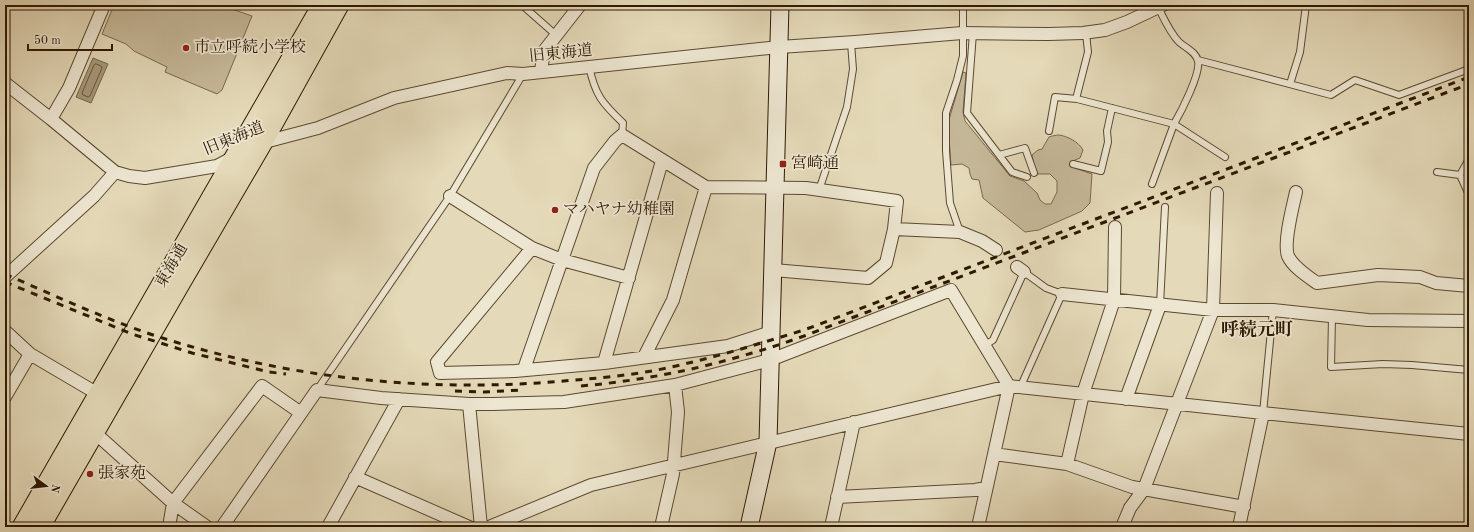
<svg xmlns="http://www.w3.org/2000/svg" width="1474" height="532" viewBox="0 0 1474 532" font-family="'Old Standard TT','Noto Serif JP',serif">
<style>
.green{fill:#c5b899;stroke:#7a684e}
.water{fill:#a6987a;stroke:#76654a}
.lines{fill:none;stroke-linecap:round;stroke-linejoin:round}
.shore{stroke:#6a583e;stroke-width:1}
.lane-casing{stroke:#5c4930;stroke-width:8}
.street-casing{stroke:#5c4930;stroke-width:14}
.secondary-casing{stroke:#2f1902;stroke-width:19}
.primary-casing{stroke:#2f1902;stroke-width:21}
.lane{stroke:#ede6d1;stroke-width:6}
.street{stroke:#ede6d1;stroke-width:12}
.secondary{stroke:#ede6d1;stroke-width:17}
.primary{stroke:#e4d9b8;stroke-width:19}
.rail{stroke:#2f1902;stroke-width:3;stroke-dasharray:7 7;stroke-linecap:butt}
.poi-dot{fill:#8f2418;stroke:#ede6d1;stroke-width:1.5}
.labels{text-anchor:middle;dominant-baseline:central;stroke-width:3.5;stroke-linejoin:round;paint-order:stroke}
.poi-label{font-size:16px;fill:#2f1902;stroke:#ede6d1;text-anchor:start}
.street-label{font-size:16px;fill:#2f1902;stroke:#ede6d1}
.quarter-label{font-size:18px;font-weight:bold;fill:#2f1902;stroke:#ede6d1}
</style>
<rect width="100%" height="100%" fill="#e4d9b8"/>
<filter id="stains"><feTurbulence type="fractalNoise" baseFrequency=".005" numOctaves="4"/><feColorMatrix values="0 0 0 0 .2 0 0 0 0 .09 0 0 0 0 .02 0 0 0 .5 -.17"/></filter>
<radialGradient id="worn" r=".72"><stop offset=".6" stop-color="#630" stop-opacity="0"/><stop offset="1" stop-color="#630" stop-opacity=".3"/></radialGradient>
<path class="green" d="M114,5H233L232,9L252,16L222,90L217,94L165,72L167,67L134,51L126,44L102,34Z
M963,72L966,73L963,112L965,121L1010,176L1024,181L1037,193L1040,200L1045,204H1051L1057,192V181L1050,174H1036L1032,155L1038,150L1042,149L1049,137C1052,136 1056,135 1059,135C1067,136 1079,142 1083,150L1080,158L1073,161L1072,167L1092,174L1090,203L1082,211L1039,230L1025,232L983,198L979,180L972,179L970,174L969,168L962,164L951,165L948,123Z"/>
<path class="water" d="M93,58L108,64L91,103L76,97Z"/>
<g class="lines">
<path class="shore" d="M96,64L101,66L102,68L90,96L88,97L83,95L82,93L94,65Z"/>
<g class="lane-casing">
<path id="lane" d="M522,5L556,35
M1158,7C1164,19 1170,33 1179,42C1186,48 1196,52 1198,61C1201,73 1181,112 1174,124L1225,157
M973,33L967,113L1012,172L1027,177
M1198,60L1331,95L1355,80L1399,95L1469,69
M589,66C595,95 602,103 623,123L622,135
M1290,84L1300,52L1306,5
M1076,99L1088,52L1086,33
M1049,131L1055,97L1077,99L1174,124L1152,184
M999,155L1025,148L1034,173
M1073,164L1101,171L1108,142L1107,131L1112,108
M1437,172L1460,175L1469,195
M1460,175L1469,159
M819,190L847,107L853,69L851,43
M960,232L950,203L946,151V113L957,80L963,56V5
M1160,305L1165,207
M1332,317L1331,367L1383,364L1412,365L1469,370
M984,346L993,340L1024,272L1046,288L1062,294L1020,388
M317,390L450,196L523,74
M1263,413L1273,310
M1339,527L1348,526L1355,527"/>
</g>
<g class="street-casing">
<path id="street" d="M541,71L544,51L580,5
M5,83L51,119L115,172L129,176L145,178L217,166L232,158
M51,119L69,88L104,5
M261,143L318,128L394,98L507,73L523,74L779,47L855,42L962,33L1048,34L1083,33L1105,30L1127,22L1163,5
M1296,192C1293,206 1283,243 1288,256C1293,267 1307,276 1317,283L1378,275L1420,277L1436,283L1469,286
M450,196L532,248L562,260L629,278
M532,248L437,362L440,373L515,371L604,363L728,346L771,332
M1017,267L1024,272
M773,270L868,278L886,263L894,229
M5,277L94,196L115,172
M1062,294L1213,310H1273L1368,320L1469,321
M5,331L30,354L98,394
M644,357L673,300L706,187
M604,363L662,161
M524,369L594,168L615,141L622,135L706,187L806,188L897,201L894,229L960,232L982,241L996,250
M5,397L30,354
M1126,399L1160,305
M469,404L481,527
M94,432L173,503L207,527
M994,454L1067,464L1132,487L1244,507
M1067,464L1083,394L1114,300L1115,227
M355,477L469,527
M837,497L975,490L986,488
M169,527L173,503L262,386L301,413
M222,527L317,390L381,398L469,404H493L564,402L675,385L770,360L951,290L1009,386L978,527
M328,527L399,399
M489,527L591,485L1009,386L1263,413
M661,527L673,474L678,412L675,385
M831,527L854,422
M1122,527L1130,508L1144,489L1213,310L1217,193
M1239,527L1263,413L1469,434"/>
</g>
<g class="secondary-casing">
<path id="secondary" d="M749,527L768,442L780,5"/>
</g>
<g class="primary-casing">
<path id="primary" d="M22,527L322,5
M40,527L180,284L263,142L339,5"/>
</g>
<use href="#lane" class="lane"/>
<use href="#street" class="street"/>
<use href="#secondary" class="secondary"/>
<use href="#primary" class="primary"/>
<path class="rail" d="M5,274C53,295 101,317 150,334C286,379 432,394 575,380C602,378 630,375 657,370C707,360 755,345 804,330L1469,77
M5,282L132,334L192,353L269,372L286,374
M581,386C639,381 696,370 752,353C770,348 787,342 804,336L1469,84
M455,391L484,392L523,390"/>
</g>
<g class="poi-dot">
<circle cx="186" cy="48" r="4"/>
<rect x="779" y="160" width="8" height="8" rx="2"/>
<circle cx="555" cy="210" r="4"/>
<circle cx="90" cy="474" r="4"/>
</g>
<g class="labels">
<g class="poi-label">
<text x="194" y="48">市立呼続小学校</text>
<text x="791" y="164">宮崎通</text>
<text x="563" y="210">マハヤナ幼稚園</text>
<text x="98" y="474">張家苑</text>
</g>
<g class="street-label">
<text transform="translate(561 54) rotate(-6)">旧東海道</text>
<text transform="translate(234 139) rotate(-22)">旧東海道</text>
<text transform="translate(172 266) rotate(-60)">東海通</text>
</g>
<g class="quarter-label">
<text x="1257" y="330">呼続元町</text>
</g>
</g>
<rect width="1474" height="532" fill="none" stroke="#e4d9b8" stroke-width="20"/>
<rect x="6" y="6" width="1462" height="520" fill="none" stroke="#2f1902" stroke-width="2"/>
<rect x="10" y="10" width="1454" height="512" fill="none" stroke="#2f1902"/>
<g transform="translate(46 486) rotate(105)" stroke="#ede6d1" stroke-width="3" paint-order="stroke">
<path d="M0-3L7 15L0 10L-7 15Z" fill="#2f1902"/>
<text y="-6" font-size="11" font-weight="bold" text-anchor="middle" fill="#2f1902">N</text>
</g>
<path d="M28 44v6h84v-6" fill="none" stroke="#2f1902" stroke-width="2"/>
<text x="34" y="44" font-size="12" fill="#2f1902" stroke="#ede6d1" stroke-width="3" paint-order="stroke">50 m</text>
<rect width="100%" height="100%" filter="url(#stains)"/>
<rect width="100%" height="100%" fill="url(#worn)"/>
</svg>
